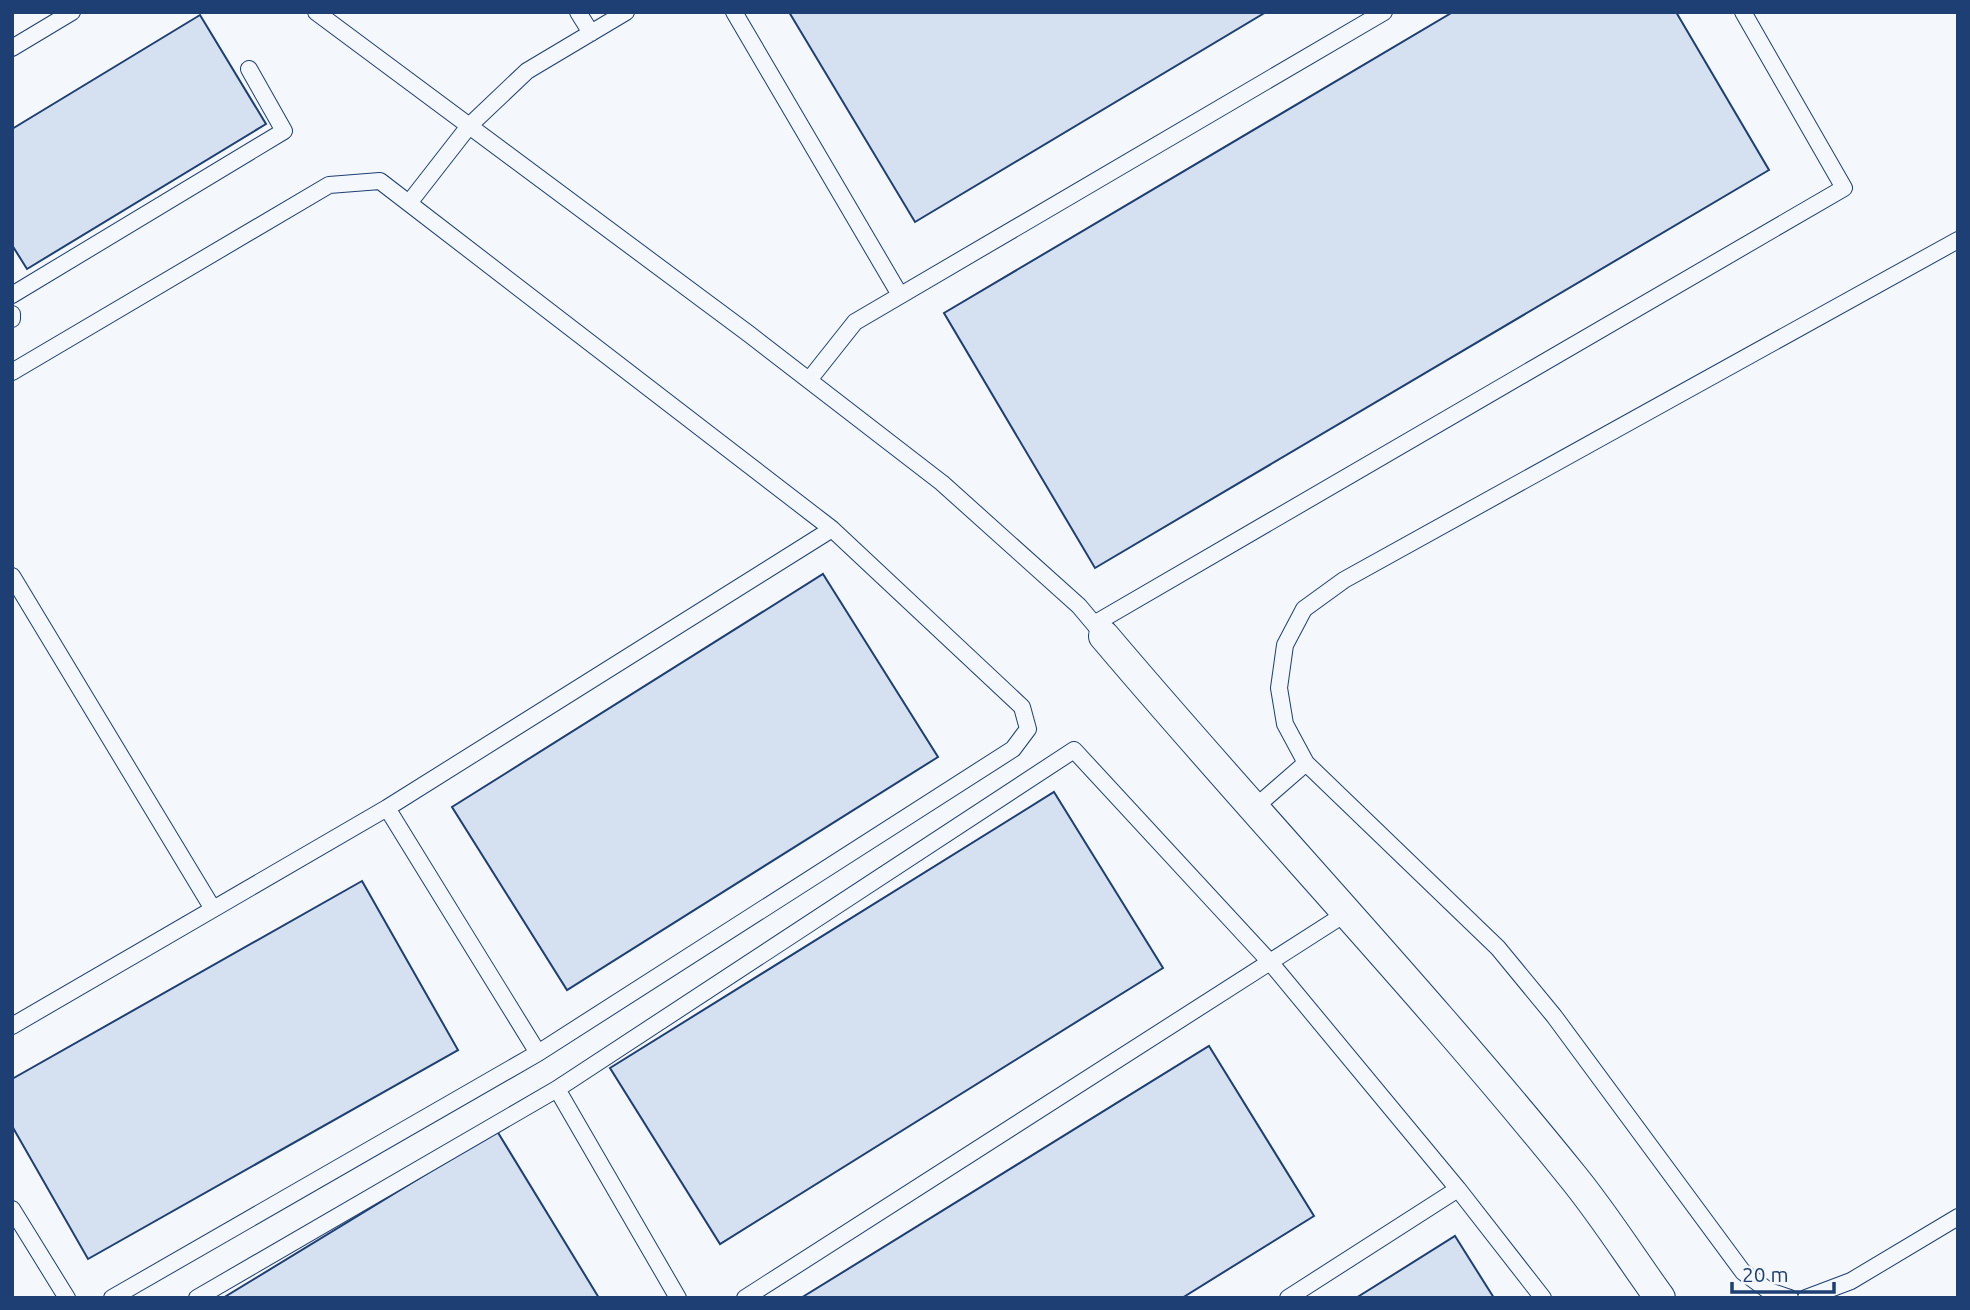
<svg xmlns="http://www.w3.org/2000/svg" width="1970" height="1310" viewBox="0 0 1970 1310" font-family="Ubuntu,sans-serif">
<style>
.building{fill:#d5e0f0;stroke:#1d3f73;stroke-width:2}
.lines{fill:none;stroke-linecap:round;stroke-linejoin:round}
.service-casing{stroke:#1d3f73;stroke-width:18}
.minor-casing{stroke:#1d3f73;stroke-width:32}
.service{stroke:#f4f7fb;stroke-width:16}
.minor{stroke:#f4f7fb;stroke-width:30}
</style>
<rect width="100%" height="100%" fill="#f4f7fb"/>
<path class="building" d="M789,12H1266L915,222Z
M1453,12H1676L1769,170L1095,568L944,313Z
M200,15L266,124L27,269L12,245V129Z
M823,574L938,757L567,990L452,807Z
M1054,792L1163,968L720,1244L610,1068Z
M362,881L458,1050L88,1259L12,1126V1079Z
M1209,1046L1314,1216L1182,1298H801Z
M497,1131L599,1298H223Z
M1455,1236L1494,1298H1356Z"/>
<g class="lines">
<g class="service-casing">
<path id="service" d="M316,12L749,334L942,483L1079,606L1100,631
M578,12L591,33
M734,12L900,295
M12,48L72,12
M409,203L469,126L527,71L626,12
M12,295L284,131L249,69
M12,314V319
M12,372L329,185L380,181L832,529L1022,707L1028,729L1013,749L538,1053L112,1298
M809,380L855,322L1384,12
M12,576L213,909
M1094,624L1844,188L1743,12
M387,808L538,1053
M1253,809L1306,763
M12,1026L387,808L832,529
M557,1089L678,1298
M12,1209L67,1298
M197,1298L557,1089L1074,750L1270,962L1458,1189L1543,1298
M745,1298L1348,912
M1288,1298L1458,1189
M1790,1298L1769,1291L1743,1272L1554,1016L1498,948L1306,763L1285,724L1279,688L1285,645L1304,609L1344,580L1958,240
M1806,1298L1851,1281L1958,1217"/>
</g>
<g class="minor-casing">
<path id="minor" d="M1104,636C1258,818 1423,991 1573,1177C1604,1215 1631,1258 1660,1298"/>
</g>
<use href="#service" class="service"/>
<use href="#minor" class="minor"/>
</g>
<rect width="1970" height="1310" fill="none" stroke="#1d3f73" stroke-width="28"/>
<path d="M1732 1282v10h102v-10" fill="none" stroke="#1d3f73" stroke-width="3.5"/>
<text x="1742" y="1282" font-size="21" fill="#1d3f73" stroke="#f4f7fb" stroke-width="5" paint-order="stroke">20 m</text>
</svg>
